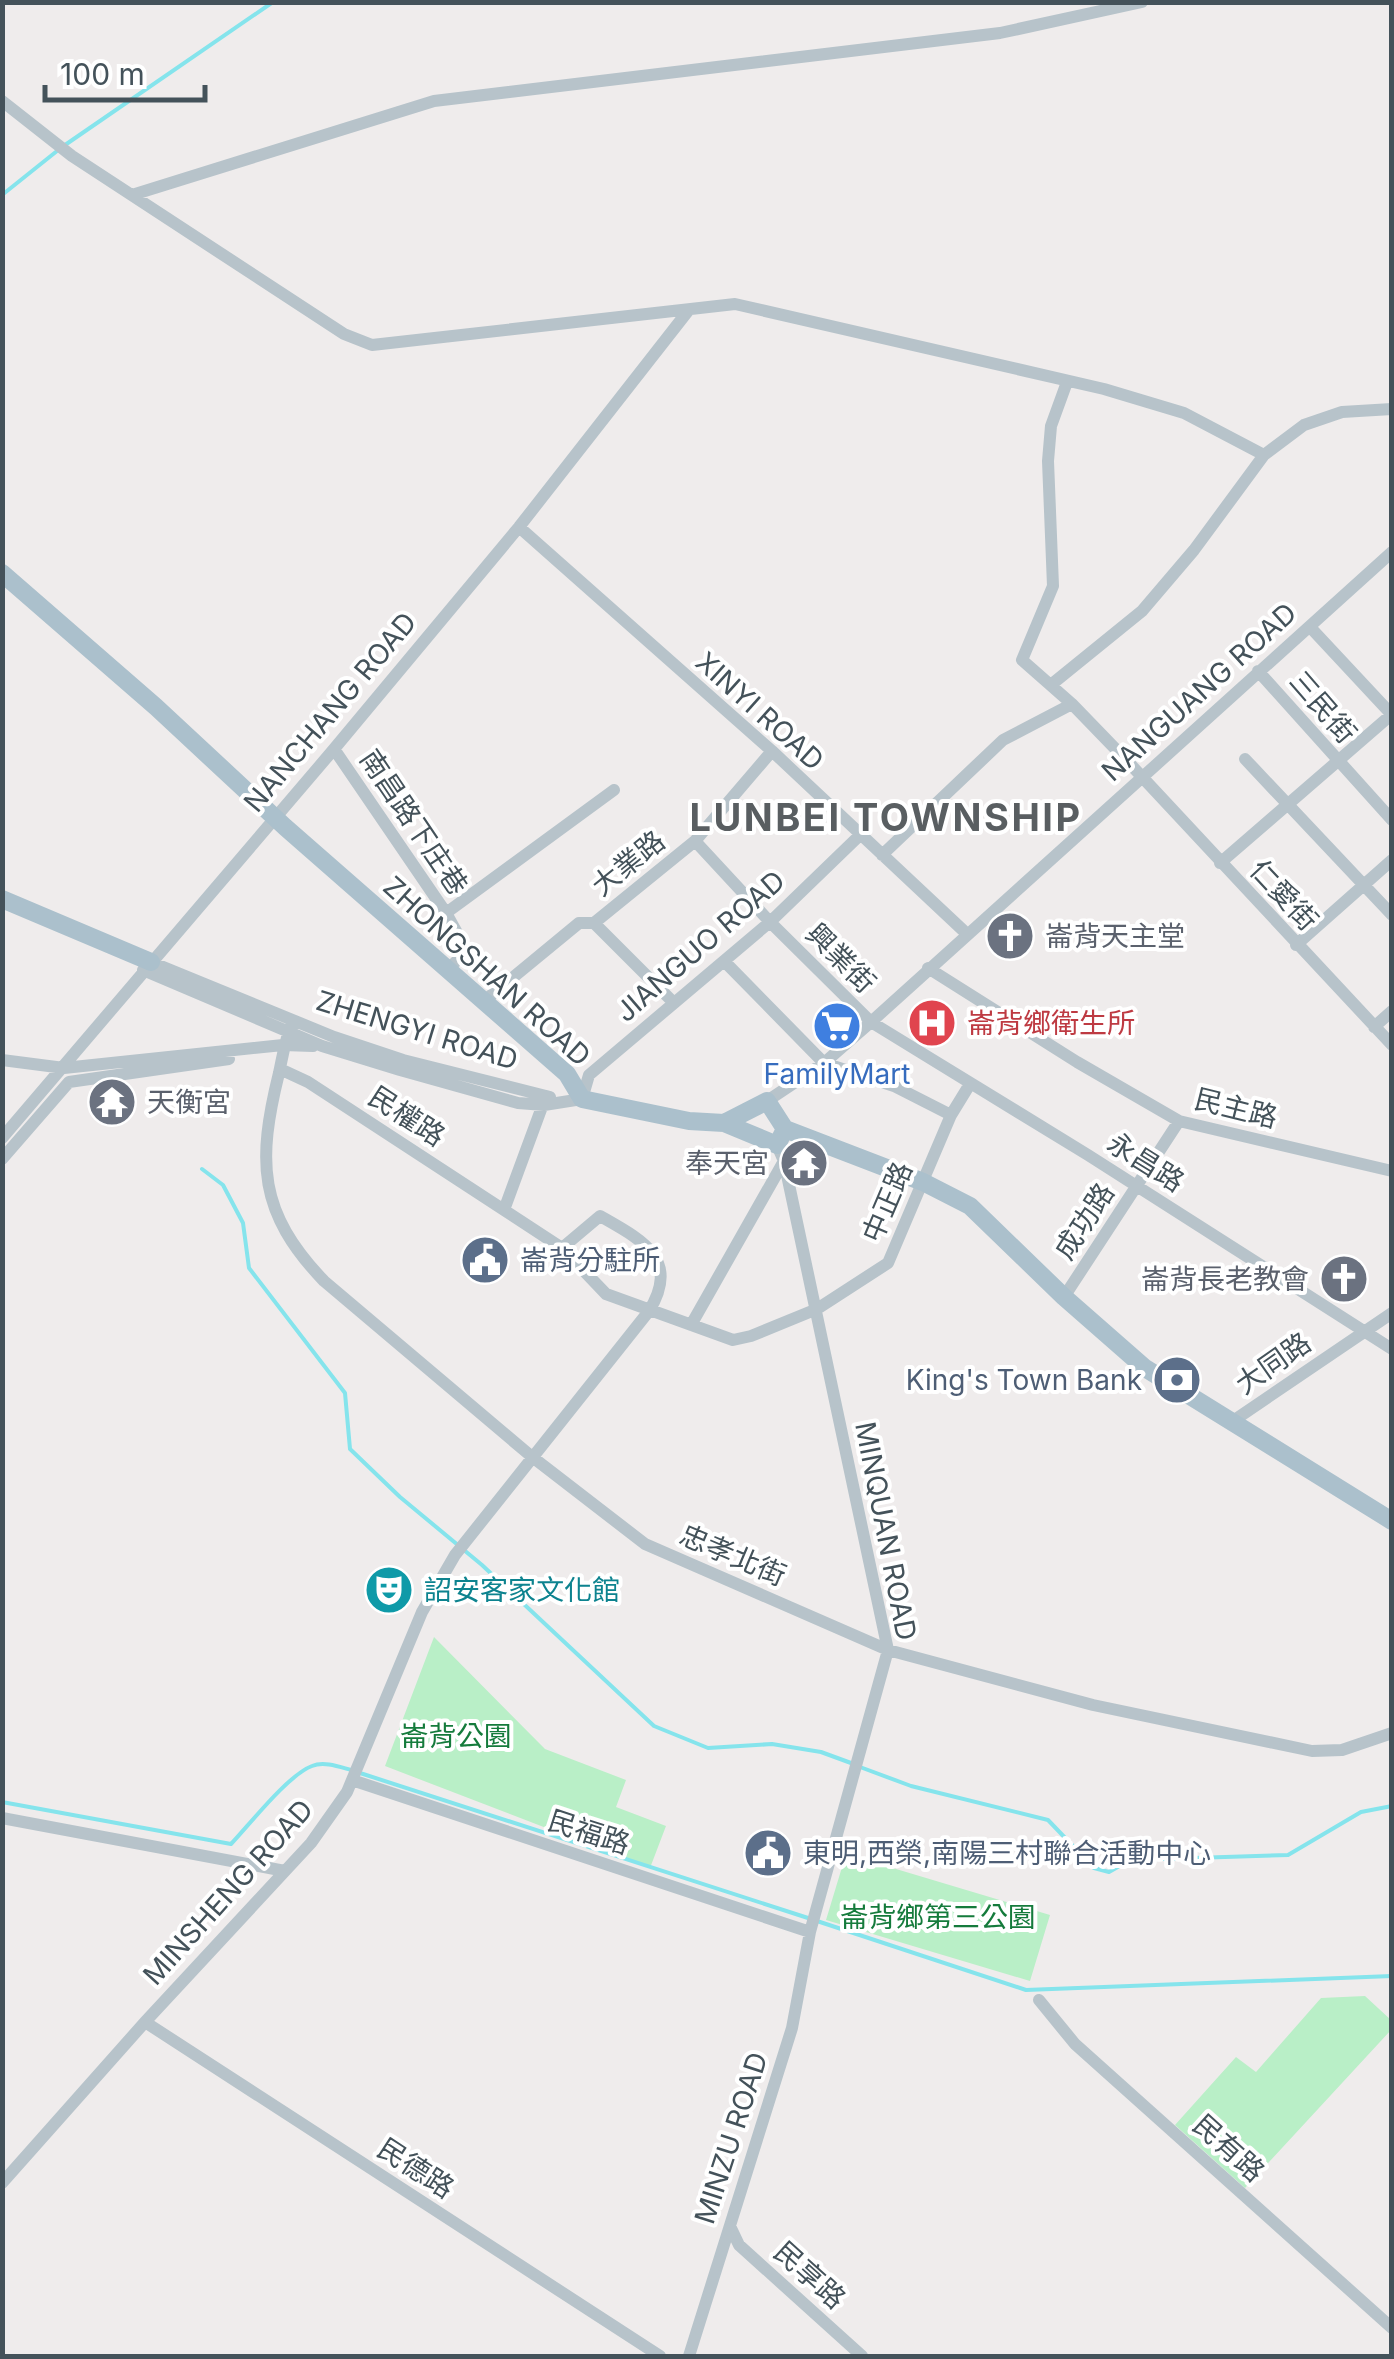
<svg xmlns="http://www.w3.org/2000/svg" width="1394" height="2359" viewBox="0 0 1394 2359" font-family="Inter,'Noto Sans TC',sans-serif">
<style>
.green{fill:#b9efc7}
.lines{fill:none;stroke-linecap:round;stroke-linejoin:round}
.stream{stroke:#85e4ec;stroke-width:4}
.minor{stroke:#b7c3ca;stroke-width:12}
.major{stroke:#abc0cc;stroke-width:18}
.labels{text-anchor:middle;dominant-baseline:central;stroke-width:8;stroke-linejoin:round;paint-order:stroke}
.street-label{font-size:28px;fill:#44525a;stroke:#fff}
.worship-label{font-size:28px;fill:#5b616d;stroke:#fff;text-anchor:start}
.health-label{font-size:28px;fill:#be3a42;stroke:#fff;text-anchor:start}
.shop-label{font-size:28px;fill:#366cbe;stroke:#fff}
.service-label{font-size:28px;fill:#4e5e75;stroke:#fff;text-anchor:start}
.culture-label{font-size:28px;fill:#0d838f;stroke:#fff;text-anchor:start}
.park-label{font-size:28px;fill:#157b3c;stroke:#fff}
.district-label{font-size:38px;font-weight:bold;letter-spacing:2.5px;fill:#595e61;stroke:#fff}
</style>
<rect width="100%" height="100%" fill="#efecec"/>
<path class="green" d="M434,1637L545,1749L626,1780L616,1807L666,1826L650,1868L385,1766Z
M846,1854L1050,1915L1030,1981L826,1920Z
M1365,1996L1391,2020V2030L1245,2188L1175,2125L1236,2057L1256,2072L1321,1998Z"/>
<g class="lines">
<path class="stream" d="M65,145L273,2
M2,195L57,151
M202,1169L223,1185L243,1223L249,1268L345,1393L350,1449L400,1497L482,1565L654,1726L708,1748L772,1744L821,1752L851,1763
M860,1767L911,1786L1048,1820L1094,1868L1109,1872L1130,1860L1288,1855L1361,1812L1392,1806
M360,1773L808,1918
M2,1802L231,1844C250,1824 288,1775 312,1766C324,1761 340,1767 351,1770
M817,1921L1026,1990L1392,1976"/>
<path class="minor" d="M2,101L72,156L344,334L372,345L735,304L1104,389L1184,413L1264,455
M132,195L434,101L1000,33L1142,2
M1067,382L1051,426L1048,461L1053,586L1022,660L1072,704L1131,765L1392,1045
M519,527L772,751L967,934
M1310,627L1392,715
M1258,671L1392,820
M1052,684L1142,611L1194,550L1264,455L1304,425L1342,412L1392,409
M334,749L446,913L467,951L447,970
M1245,759L1392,915
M695,841L770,922L871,1022L1088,1155L1392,1349
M882,855L1003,740L1072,704
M1220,863L1391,715
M446,913L614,790
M594,923L695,841L772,751
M594,923L673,1002
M1296,945L1392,860
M724,961L824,1063L894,1086L951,1115
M151,962L334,1037L403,1060L550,1097
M928,968L1077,1062L1179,1121L1392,1171
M143,970L322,1046L400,1070L518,1103L544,1105L582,1099
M483,1002L579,923H594
M293,1021C285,1038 283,1055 279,1073C257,1162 258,1212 324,1281L531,1456L645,1544L888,1650L1093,1705L1312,1751L1342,1750L1392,1733
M1374,1027L1392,1011
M2,1060L64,1068L283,1045L313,1046
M280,1069L308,1082L504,1210
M546,1096L504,1210L562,1248L606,1294L733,1340L751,1336L817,1309L888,1263L951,1115L970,1084
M582,1099L589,1075L770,922L859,836
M767,1101L824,1063L871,1022L1392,552
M2,1138L334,749L519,527L688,311
M2,1159L69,1082L229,1059
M1064,1297L1179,1121
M691,1325L784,1161
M1233,1421L1392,1313
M352,1780L810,1932
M2,1818L285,1871
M1039,2000L1075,2044L1392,2328
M145,2022L660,2356
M2,2183L145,2022L311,1843L347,1792L422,1612L455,1555L649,1311C681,1259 642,1240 600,1216L562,1248
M730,2226L739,2245L862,2356
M689,2356L792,2028L810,1932L888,1650L784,1161L777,1145"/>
<path class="major" d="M2,573L156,707L285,827L567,1074L582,1099L689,1121L724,1123L777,1145L785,1129
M2,899L151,962
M724,1123L767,1101L785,1129
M785,1129L923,1182L970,1206L1064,1297L1145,1368L1392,1521"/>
</g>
<defs>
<g id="church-disc" transform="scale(2.5)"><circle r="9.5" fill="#6b7280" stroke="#fff"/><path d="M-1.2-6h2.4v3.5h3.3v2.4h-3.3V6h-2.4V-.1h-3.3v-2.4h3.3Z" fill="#fff"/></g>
<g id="hospital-disc" transform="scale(2.5)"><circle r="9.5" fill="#e0444e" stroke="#fff"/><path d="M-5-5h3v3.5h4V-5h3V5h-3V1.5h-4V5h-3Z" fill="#fff"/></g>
<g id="supermarket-disc" transform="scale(2.5)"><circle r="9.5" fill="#3f7fe0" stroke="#fff"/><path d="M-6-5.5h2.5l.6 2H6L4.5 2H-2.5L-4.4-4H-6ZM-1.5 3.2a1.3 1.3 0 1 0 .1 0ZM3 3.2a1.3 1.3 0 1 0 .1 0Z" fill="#fff"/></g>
<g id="temple-disc" transform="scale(2.5)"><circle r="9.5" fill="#6b7280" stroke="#fff"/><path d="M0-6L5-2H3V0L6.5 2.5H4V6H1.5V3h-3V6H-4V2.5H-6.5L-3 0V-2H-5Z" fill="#fff"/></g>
<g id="civic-disc" transform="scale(2.5)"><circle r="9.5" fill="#5c6f8a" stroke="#fff"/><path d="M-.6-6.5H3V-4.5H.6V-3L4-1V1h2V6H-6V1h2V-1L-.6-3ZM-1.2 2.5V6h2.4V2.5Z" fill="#fff"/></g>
<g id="bank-disc" transform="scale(2.5)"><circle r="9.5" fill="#5c6f8a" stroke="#fff"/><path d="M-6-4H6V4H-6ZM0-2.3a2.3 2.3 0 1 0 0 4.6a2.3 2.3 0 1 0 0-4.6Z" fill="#fff"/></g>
<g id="theatre-disc" transform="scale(2.5)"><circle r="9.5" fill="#0f9aa8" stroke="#fff"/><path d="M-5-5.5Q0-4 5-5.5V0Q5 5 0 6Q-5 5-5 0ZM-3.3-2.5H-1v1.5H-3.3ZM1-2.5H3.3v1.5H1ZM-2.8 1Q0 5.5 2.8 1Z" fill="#fff"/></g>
</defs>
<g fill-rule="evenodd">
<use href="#church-disc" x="1010" y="936"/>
<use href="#hospital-disc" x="932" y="1023"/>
<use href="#supermarket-disc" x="837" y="1026"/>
<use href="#temple-disc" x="112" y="1102"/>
<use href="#temple-disc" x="804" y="1163"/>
<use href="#civic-disc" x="485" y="1260"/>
<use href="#church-disc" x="1344" y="1279"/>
<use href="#bank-disc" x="1177" y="1380"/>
<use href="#theatre-disc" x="389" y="1590"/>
<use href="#civic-disc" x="768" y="1853"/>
</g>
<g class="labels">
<g class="street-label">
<text transform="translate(1199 692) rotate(-42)">NANGUANG ROAD</text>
<text transform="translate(1323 707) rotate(49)">三民街</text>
<text transform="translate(760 711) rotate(42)">XINYI ROAD</text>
<text transform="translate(330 712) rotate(-50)">NANCHANG ROAD</text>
<text transform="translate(414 822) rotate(56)">南昌路下庄巷</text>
<text transform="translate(628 863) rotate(-39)">大業路</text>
<text transform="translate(1284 895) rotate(47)">仁愛街</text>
<text transform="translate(700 946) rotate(-41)">JIANGUO ROAD</text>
<text transform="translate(841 958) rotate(45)">興業街</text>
<text transform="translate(487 971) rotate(42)">ZHONGSHAN ROAD</text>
<text transform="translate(417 1030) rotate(17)">ZHENGYI ROAD</text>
<text transform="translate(1236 1108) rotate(14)">民主路</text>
<text transform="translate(407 1116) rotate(33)">民權路</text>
<text transform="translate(1146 1162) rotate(32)">永昌路</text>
<text transform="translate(887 1202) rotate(-67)">中正路</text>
<text transform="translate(1084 1221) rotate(-57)">成功路</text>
<text transform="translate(1273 1363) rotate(-35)">大同路</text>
<text transform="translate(886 1531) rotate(79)">MINQUAN ROAD</text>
<text transform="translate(733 1555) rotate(23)">忠孝北街</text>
<text transform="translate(589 1832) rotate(18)">民福路</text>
<text transform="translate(228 1892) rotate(-48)">MINSHENG ROAD</text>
<text transform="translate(731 2138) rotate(-72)">MINZU ROAD</text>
<text transform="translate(1229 2148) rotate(42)">民有路</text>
<text transform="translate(416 2168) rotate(33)">民德路</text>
<text transform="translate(810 2275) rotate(42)">民享路</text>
</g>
<g class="worship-label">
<text x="1045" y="936">崙背天主堂</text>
<text x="147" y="1102">天衡宮</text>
<text x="769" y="1163" text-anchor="end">奉天宮</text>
<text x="1309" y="1279" text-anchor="end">崙背長老教會</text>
</g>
<g class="health-label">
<text x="967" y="1023">崙背鄉衛生所</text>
</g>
<g class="shop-label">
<text x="837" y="1074">FamilyMart</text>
</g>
<g class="service-label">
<text x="520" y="1260">崙背分駐所</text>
<text x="1142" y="1380" text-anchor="end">King's Town Bank</text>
<text x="803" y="1853">東明,西榮,南陽三村聯合活動中心</text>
</g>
<g class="culture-label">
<text x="424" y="1590">詔安客家文化館</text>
</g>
<g class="park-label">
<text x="456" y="1736">崙背公園</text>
<text x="938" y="1917">崙背鄉第三公園</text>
</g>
<g class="district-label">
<text x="886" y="817">LUNBEI TOWNSHIP</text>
</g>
</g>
<rect width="1394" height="2359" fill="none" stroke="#44525a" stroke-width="10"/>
<path d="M45 85v15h160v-15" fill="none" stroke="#44525a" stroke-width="5"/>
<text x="60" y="85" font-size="30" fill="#44525a" stroke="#ffffff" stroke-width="8" paint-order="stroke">100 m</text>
</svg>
